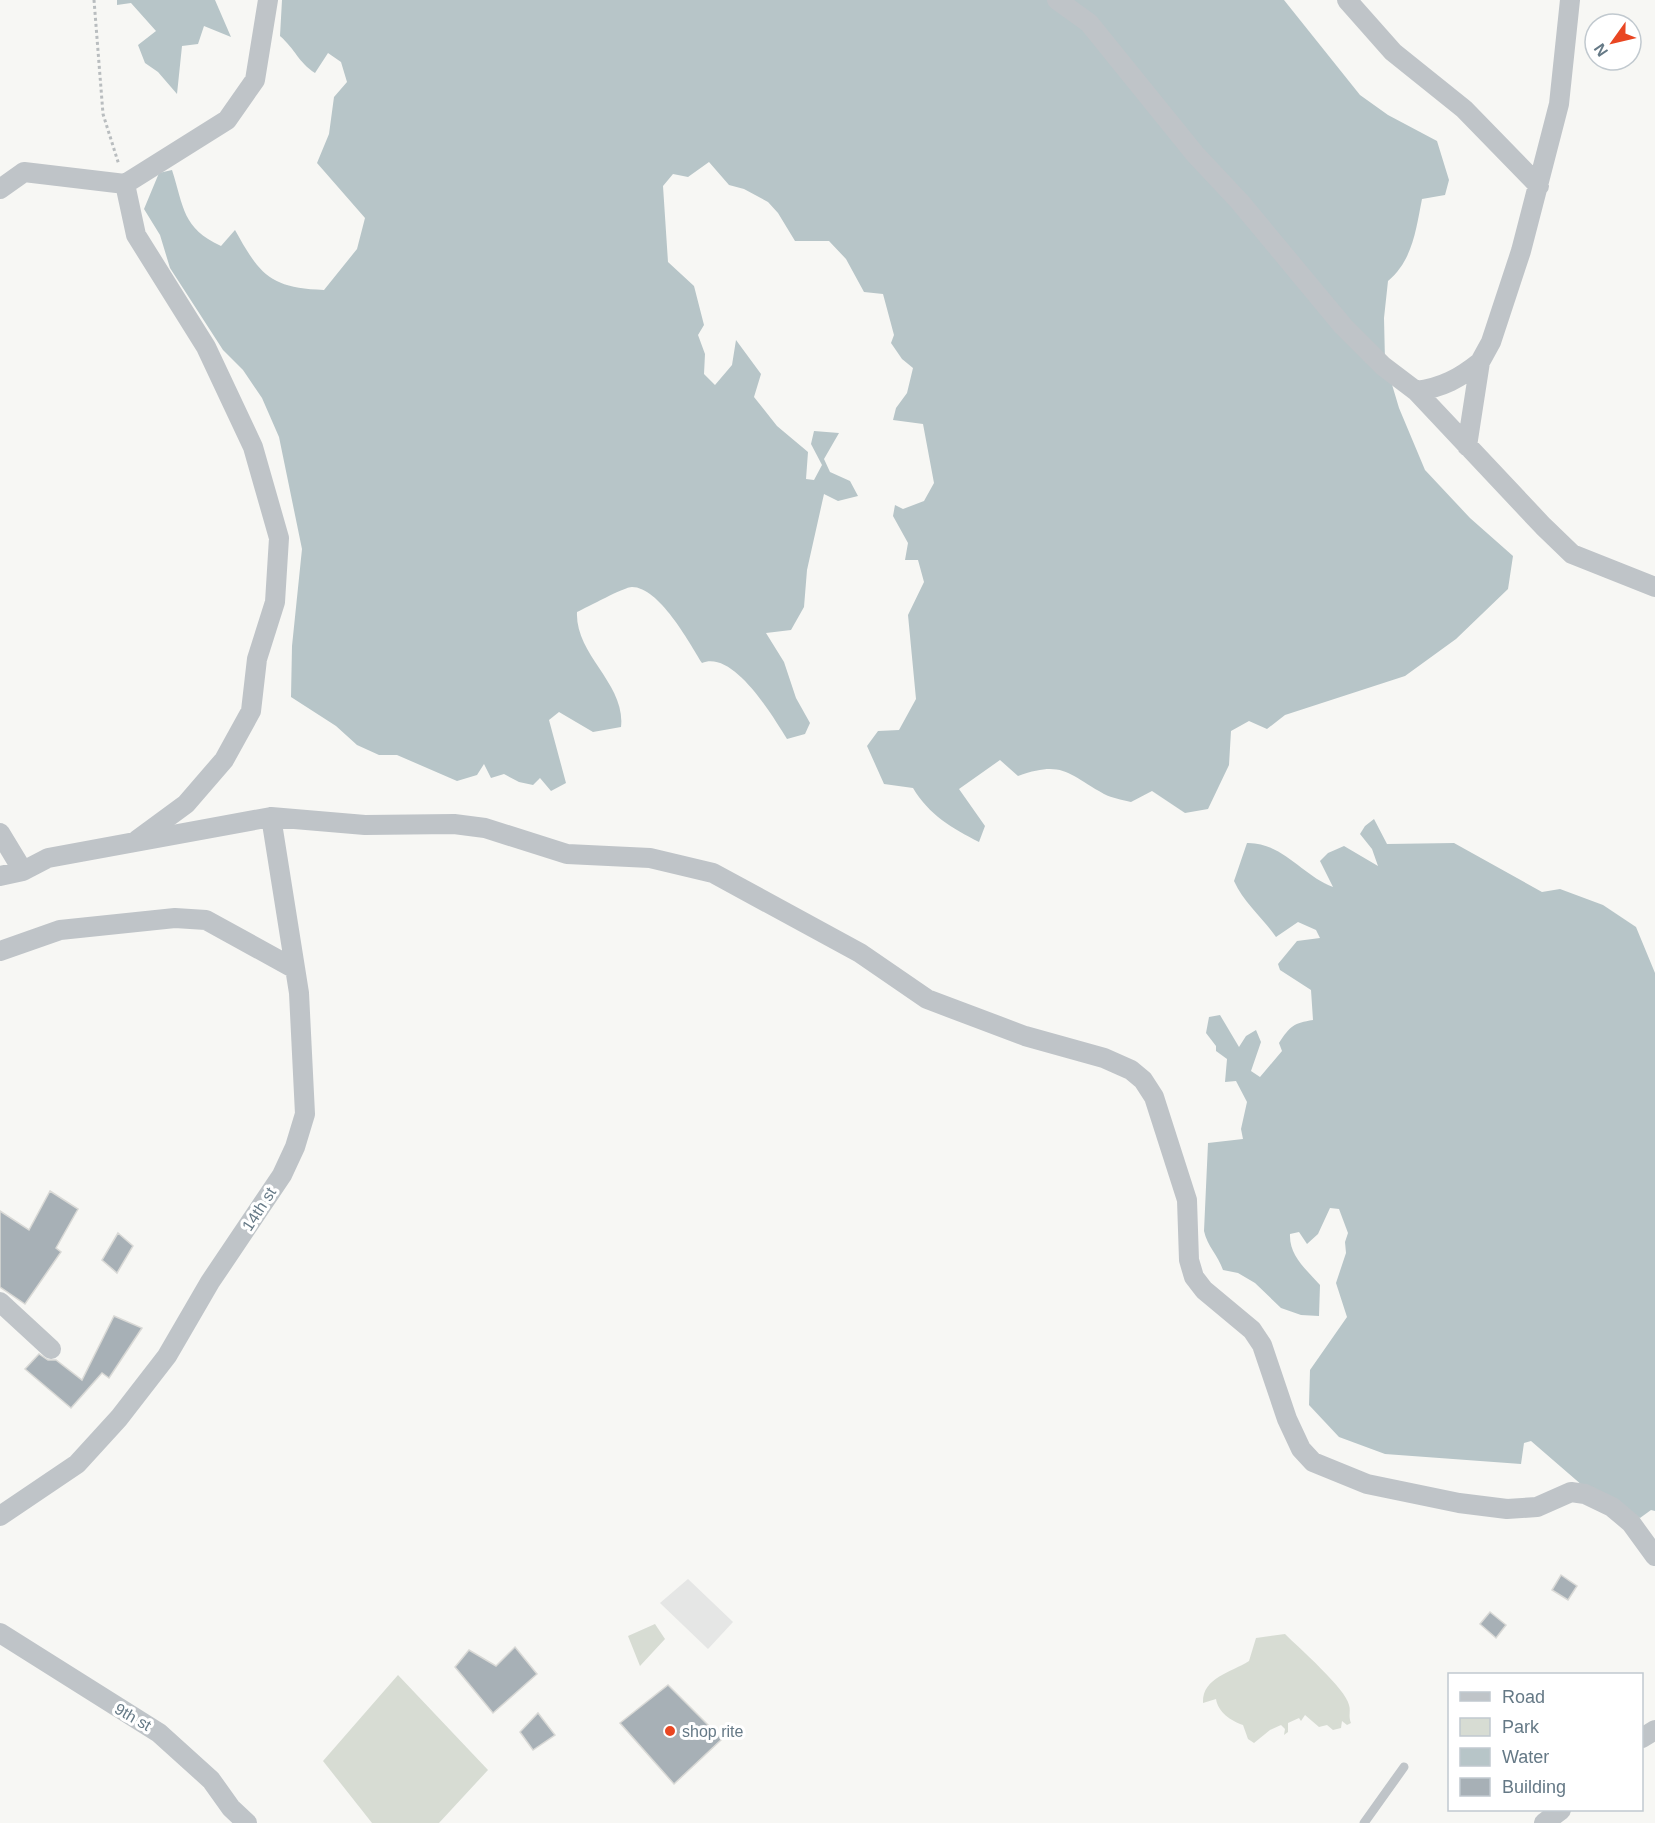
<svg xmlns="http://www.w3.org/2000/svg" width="1655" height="1823" viewBox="0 0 1655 1823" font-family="Arial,sans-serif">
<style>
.built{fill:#e5e6e5}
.green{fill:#d7dcd3}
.water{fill:#b7c5c8}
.building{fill:#a7b0b6;stroke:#d9d9d6;stroke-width:1.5}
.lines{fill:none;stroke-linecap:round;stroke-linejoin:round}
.path{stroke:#b9bdbf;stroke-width:3;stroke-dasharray:3 3;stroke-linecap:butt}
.service{stroke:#bfc4c8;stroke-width:9}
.minor{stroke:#bfc4c8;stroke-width:20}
.poi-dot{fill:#e94622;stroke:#fff;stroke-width:2}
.labels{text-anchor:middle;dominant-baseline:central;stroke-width:6;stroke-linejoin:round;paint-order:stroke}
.street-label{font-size:16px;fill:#657986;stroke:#fff}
.poi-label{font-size:16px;fill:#657986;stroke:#fff;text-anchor:start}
</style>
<rect width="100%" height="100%" fill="#f7f7f4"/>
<path class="built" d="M688,1579L733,1622L708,1649L660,1603Z"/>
<path class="green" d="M655,1624L665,1639L640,1666L628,1636Z
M1285,1634C1298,1647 1346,1689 1349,1705C1351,1711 1348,1716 1351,1723L1347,1725L1342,1721L1341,1728L1333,1730L1327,1725L1319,1727L1305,1715L1301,1721L1299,1718L1288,1723V1732L1284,1735L1285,1729L1281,1725L1270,1730L1254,1743L1248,1739L1243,1725C1231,1721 1218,1712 1216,1699L1203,1703C1202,1678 1230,1673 1249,1661L1256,1638Z
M398,1675L488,1770L439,1823H372L323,1761Z"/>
<path class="water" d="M117,0H215L231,37L204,26L198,44L182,46L177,94L158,72L145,63L138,45L156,31L131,3L117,5Z
M282,0H1284L1360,95L1388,115L1437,141L1449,180L1445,195L1422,199C1416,229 1413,260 1388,281L1384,318L1385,361L1399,408L1425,470L1470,518L1513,556L1508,589L1456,639L1405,676L1285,715L1267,729L1249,721L1231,731L1229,765L1208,809L1185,813L1152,791L1131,802C1123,800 1112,798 1104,794C1068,774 1063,760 1018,776L1000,760L959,789L985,826L979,842C952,828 929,815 913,788L884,784L867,746L878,731L899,730L916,699L908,615L924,582L918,560H905L908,543L893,516L895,505L903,509L924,501L934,483L923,424L893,420L896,408L907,393L913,368L902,359L891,343L894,335L883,294L864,292L846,259L829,241H795L778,213L768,202L744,189L729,185L709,162L688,177L673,174L663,186L668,262L694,286L704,325L698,335L705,354L704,374L715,385L732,365L736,340L761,374L754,397L777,426L808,452L806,479L814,480L822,465L811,444L814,431L839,433L824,459L830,472L850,481L858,496L838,501L824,494L807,570L804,607L791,630L766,633L784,662L796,698L810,723L805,734L787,739C773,717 734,650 702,663C689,642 659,587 632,587C624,587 588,607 577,612C575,655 626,684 621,727L593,732L559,712L549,720L566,783L551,791L540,778L533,785L519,782L504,774L491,778L484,764L477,775L457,781L397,755H379L357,745L336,726L291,697L292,646L302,549L279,437L262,398L243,370L223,350L170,268L160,235L144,209L159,173L172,170C184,207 182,228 221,246L235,230C260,275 270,288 324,290L357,249L365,218L317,163L329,134L334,97L347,82L341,62L328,53L315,73C298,62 296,50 280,36Z
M1374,819L1387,844L1454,843L1542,892L1560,889L1603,905L1636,927L1655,973V1511L1651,1510L1640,1518L1583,1486L1531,1441L1524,1443L1521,1464L1385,1454L1339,1437L1309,1405L1310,1370L1347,1317L1336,1283L1346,1253L1345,1242L1348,1233L1339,1209L1330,1208L1318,1234L1307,1244L1299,1232L1290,1234C1289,1256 1306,1269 1320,1285L1319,1316L1301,1315L1281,1308L1255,1283L1238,1273L1223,1270C1218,1255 1207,1246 1204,1231L1208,1143L1243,1139L1241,1129L1247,1102L1236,1081L1225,1082L1227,1059L1216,1051V1046L1206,1033L1209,1017L1220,1015L1239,1047L1246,1036L1256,1030L1261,1042L1251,1071L1260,1077L1282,1051L1279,1043C1290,1026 1294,1023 1313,1020L1311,990L1280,970L1278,964L1297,941L1320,938L1316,930L1298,922L1276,937C1262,917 1244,903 1234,881L1247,843C1282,842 1303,876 1333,887L1320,861L1328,853L1344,846L1378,866L1372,849L1360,834L1365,826Z"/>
<path class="building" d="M50,1191L78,1209L56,1248L61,1252L25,1304L0,1287V1211L29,1230Z
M118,1233L133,1246L117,1273L102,1260Z
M114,1316L142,1328L109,1378L102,1373L71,1408L25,1369L39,1354L48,1360H56L82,1380Z
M1561,1575L1577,1586L1568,1600L1552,1590Z
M1490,1612L1506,1625L1496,1638L1480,1624Z
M515,1647L537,1674L493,1713L455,1667L469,1650L496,1666Z
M668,1685L722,1739L674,1784L620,1723Z
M538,1713L555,1735L533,1750L520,1732Z"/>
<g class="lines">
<path class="path" d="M94,0L103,114L119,165"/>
<path class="service" d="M1364,1823L1404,1767"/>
<path class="minor" d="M1057,0L1089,23L1195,154L1240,202L1343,326L1383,366L1416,391L1543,526L1572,554L1655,587
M1347,0L1393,52L1464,109L1539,186
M0,189L24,172L125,184
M1416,391C1442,388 1460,378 1480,362
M1467,446L1480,362L1491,342L1521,251L1559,104L1570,0
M0,833L23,871
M137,840L186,804L224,760L251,711L257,659L275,602L279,538L253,447L206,347L136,235L125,184L227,120L255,80L268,0
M0,876L23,871L48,858L271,817L365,825L454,824L485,828L567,854L650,858L713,873L860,953L927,999L1025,1036L1104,1058L1131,1070L1143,1080L1154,1097L1187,1200L1189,1260L1194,1277L1204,1290L1252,1330L1262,1345L1287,1419L1301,1449L1313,1462L1367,1484L1459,1503L1507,1509L1537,1507L1571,1492L1585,1494L1612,1507L1631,1523L1655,1556
M0,951L60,930L175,918L206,920L295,969
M0,1302L51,1349
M0,1516L77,1464L119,1418L167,1356L210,1282L282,1175L295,1147L305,1114L299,993L271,817
M0,1633L159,1733L211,1780L231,1808L247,1823
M1642,1738L1655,1730
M1544,1823L1561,1810"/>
</g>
<circle class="poi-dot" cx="670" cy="1731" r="6"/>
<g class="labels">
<g class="street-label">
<text transform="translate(259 1209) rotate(-57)">14th st</text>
<text transform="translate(133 1717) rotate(30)">9th st</text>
</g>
<g class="poi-label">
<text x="682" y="1731">shop rite</text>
</g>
</g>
<rect x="1448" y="1673" width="195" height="138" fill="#ffffff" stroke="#c1c9cf" stroke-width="1.5"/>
<rect x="1460" y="1692" width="30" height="9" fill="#bfc4c8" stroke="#c1c9cf" stroke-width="1.5"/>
<text x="1502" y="1703" font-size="18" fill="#657986">Road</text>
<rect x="1460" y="1718" width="30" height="18" fill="#d7dcd3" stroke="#c1c9cf" stroke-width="1.5"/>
<text x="1502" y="1733" font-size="18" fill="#657986">Park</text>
<rect x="1460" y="1748" width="30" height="18" fill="#b7c5c8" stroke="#c1c9cf" stroke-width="1.5"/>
<text x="1502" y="1763" font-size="18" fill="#657986">Water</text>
<rect x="1460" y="1778" width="30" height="18" fill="#a7b0b6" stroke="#c1c9cf" stroke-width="1.5"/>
<text x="1502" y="1793" font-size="18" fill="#657986">Building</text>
<g transform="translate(1613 42) rotate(236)"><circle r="28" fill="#ffffff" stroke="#c1c9cf" stroke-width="1.5"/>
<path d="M0-4.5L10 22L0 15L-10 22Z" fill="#e94622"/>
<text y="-9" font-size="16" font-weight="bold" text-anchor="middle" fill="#657986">N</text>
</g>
</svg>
